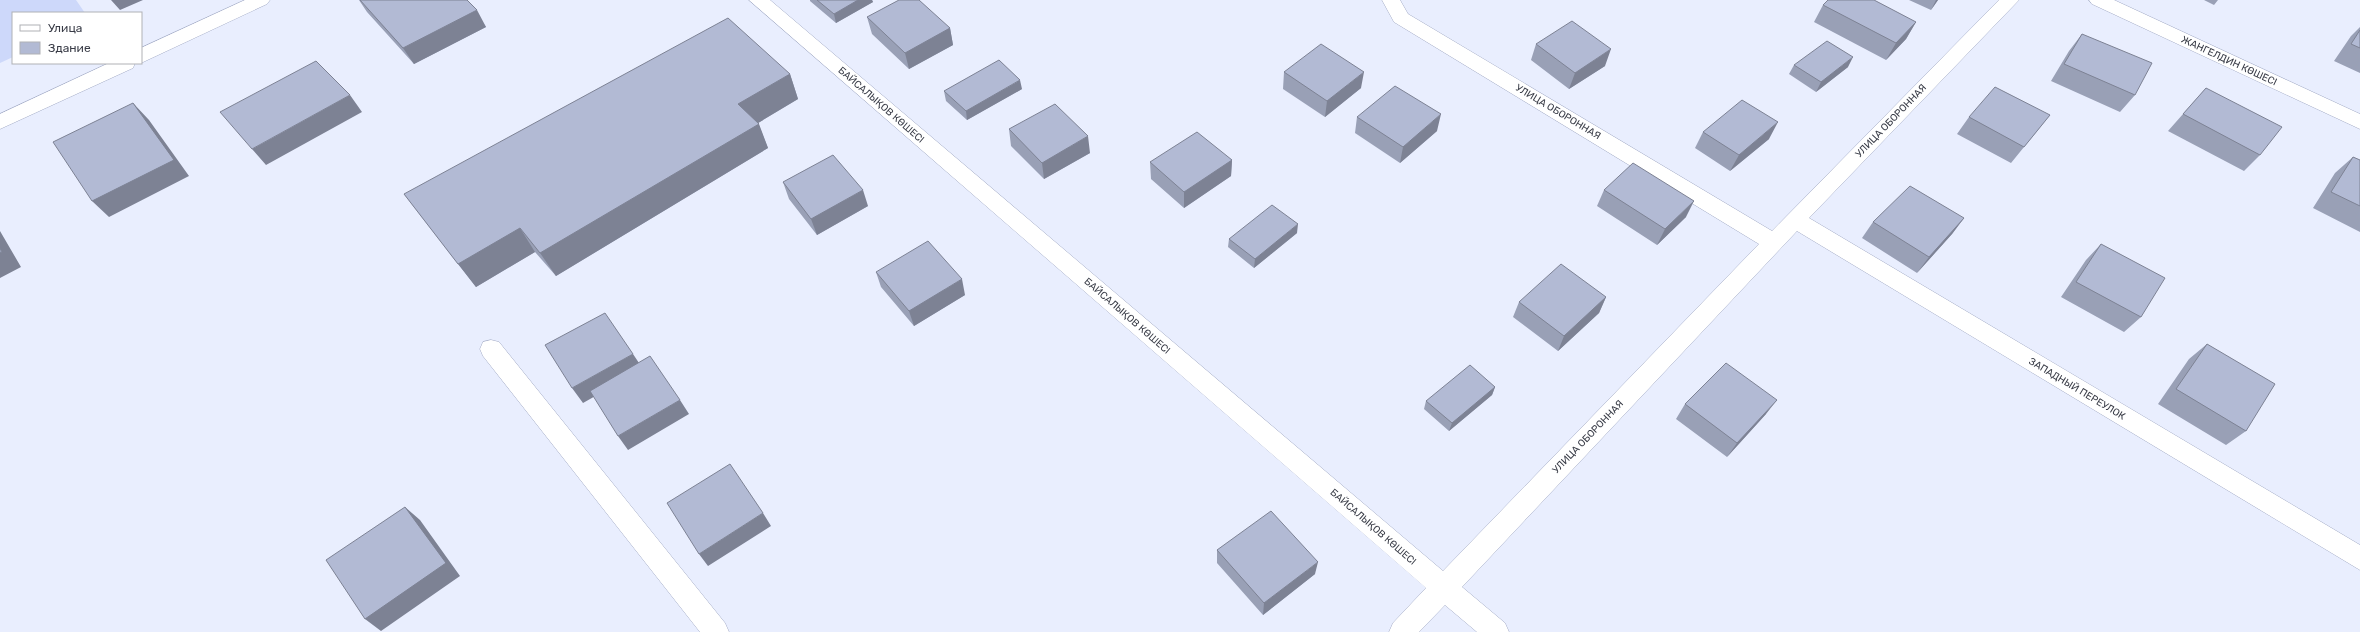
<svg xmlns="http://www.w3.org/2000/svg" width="2360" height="632" viewBox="0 0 2360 632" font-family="Rubik,sans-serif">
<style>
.green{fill:#cdd8fa}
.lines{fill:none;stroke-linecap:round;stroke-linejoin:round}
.minor-casing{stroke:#a3abc5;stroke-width:1}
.minor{fill:#fff;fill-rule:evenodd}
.wall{fill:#99a0b6}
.shaded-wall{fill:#7d8294}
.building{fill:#b2bad4;stroke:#7d8294}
.labels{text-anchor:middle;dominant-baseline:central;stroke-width:3;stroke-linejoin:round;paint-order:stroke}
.street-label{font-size:10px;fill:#393c47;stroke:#fff}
</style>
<rect width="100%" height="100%" fill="#e9eefe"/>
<path class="green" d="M0,0H76L85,13H13V57L0,63Z"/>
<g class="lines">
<g class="minor-casing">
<path id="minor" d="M245,0H270L267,4L141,63V48Z
M749,0H770L1443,571L1759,244L1394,22L1382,0H1400L1408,14L1772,231L1999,0H2019L1809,218L2360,545V570L1797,231L1462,587L1505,623L1509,632H1477L1445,605L1419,632H1389L1393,623L1426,588Z
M2089,0H2114L2360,114V129L2092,4Z
M109,63H135L133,68L0,129V114Z
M491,340L499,342L725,623L729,632H700L483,356L480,349L483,342Z"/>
</g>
<use href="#minor" class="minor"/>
</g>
<path class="wall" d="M359,0H467L486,27L414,64L367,12Z
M810,0H872L873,2L836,23L810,1Z
M1909,0H1938L1931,10Z
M2204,0H2218L2214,5Z
M1823,5L1916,22L1906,39L1886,60L1814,22Z
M867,17L950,28L953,45L909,69L872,34Z
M2360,27V73L2334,61L2351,36Z
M2082,34L2135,95L2120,112L2051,81L2069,51Z
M1536,44L1605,66L1569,89L1531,60Z
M1794,65L1848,67L1816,92L1789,74Z
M1284,72L1361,88L1325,117L1283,89Z
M790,74L798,99L758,123L768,148L556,276L535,252L476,287L404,194Z
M2206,88L2260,155L2244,171L2168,131Z
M1022,89L967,120L946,101L944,91Z
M2050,115L2011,163L1957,134L1969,117Z
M1357,117L1437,131L1400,163L1355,133Z
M1009,129L1090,153L1044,179L1011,146Z
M1703,132L1769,139L1730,171L1695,148Z
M2353,157L2360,160V232L2313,208L2335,173Z
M1232,160L1231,176L1184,208L1151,179L1150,162Z
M783,182L868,206L817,235L789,199Z
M1604,190L1686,217L1657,245L1597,206Z
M1964,218L1952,234L1917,273L1862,238L1873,222Z
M1297,233L1254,268L1228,247L1229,239Z
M2101,244L2141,317L2124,332L2061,297L2086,260Z
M876,272L965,295L914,326L881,287Z
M1606,297L1599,313L1558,351L1513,317L1519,302Z
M2207,344L2246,431L2226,445L2158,404L2189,359Z
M1495,387L1492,395L1449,431L1424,409L1426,401Z
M1685,404L1766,414L1727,457L1676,419Z
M1217,550L1315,574L1263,615L1217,563Z"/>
<path class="shaded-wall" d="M111,0H143L120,10Z
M858,0H872L873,2L836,23L834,14Z
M1936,0H1938L1931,10Z
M477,10L486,27L414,64L403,48Z
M1916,22L1906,39L1886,60L1896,43Z
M950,28L953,45L909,69L905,53Z
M1611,49L1605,66L1569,89L1575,73Z
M1853,57L1848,67L1816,92L1821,82Z
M1364,72L1361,88L1325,117L1327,101Z
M790,74L798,99L748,129L738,104Z
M1020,80L1022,89L967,120L966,111Z
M350,95L362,112L266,165L252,149Z
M133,103L149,120L189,176L109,217L92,201Z
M1441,114L1437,131L1400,163L1403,147Z
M1778,122L1769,139L1730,171L1739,155Z
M759,124L768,148L556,276L540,253Z
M1088,136L1090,153L1044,179L1042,163Z
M1232,160L1231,176L1184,208V192Z
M863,190L868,206L817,235L811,219Z
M1694,201L1686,217L1657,245L1665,229Z
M1964,218L1952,234L1917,273L1929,257Z
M1298,224L1297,233L1254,268L1255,259Z
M520,228L535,252L476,287L458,264Z
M0,231L21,267L0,278Z
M962,279L965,295L914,326L909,311Z
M1606,297L1599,313L1558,351L1564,336Z
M633,354L643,369L583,403L572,388Z
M1495,387L1492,395L1449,431L1452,423Z
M680,400L689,414L628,450L618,436Z
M1777,400L1766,414L1727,457L1737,443Z
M405,507L420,520L460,576L381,631L365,619Z
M763,513L771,526L708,566L699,554Z
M1318,562L1315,574L1263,615L1264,603Z"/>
<path class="building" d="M360,0H467L477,10L403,48Z
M817,0H858L834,14Z
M899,0H919L950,28L905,53L867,17Z
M1828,0H1874L1916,22L1896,43L1823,5Z
M728,18L790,74L738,104L759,124L540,253L520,228L458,264L404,194Z
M1572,21L1611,49L1575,73L1536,44Z
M2360,30V48L2351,44Z
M2082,34L2152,63L2135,95L2064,64Z
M1827,41L1853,57L1821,82L1794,65Z
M1321,44L1364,72L1327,101L1284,72Z
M999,60L1020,80L966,111L944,91Z
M316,61L350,95L252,149L220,112Z
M1395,86L1441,114L1403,147L1357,117Z
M1995,87L2050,115L2024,147L1969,117Z
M2206,88L2282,127L2260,155L2183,114Z
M1742,100L1778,122L1739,155L1703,132Z
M133,103L174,160L92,201L53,142Z
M1055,104L1088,136L1042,163L1009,129Z
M1197,132L1232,160L1184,192L1150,162Z
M833,155L863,190L811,219L783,182Z
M2353,157L2360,160V206L2331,192Z
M1633,163L1694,201L1665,229L1604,190Z
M1910,186L1964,218L1929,257L1873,222Z
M1272,205L1298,224L1255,259L1229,239Z
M928,241L962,279L909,311L876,272Z
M2101,244L2165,278L2141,317L2076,282Z
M0,248L2,252L0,253Z
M1561,264L1606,297L1564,336L1519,302Z
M605,313L633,354L572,388L545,345Z
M2207,344L2275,384L2246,431L2176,389Z
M650,356L680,400L618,436L590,391Z
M1726,363L1777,400L1737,443L1685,404Z
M1470,365L1495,387L1452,423L1426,401Z
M730,464L763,513L699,554L667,503Z
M405,507L446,563L365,619L326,560Z
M1271,511L1318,562L1264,603L1217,550Z"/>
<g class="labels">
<g class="street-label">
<text transform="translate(2229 61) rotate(25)">ЖАНГЕЛДИН КӨШЕСІ</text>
<text transform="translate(881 105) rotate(41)">БАЙСАЛЫҚОВ КӨШЕСІ</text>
<text transform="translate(1558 112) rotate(31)">УЛИЦА ОБОРОННАЯ</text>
<text transform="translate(1891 121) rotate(-46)">УЛИЦА ОБОРОННАЯ</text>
<text transform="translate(1127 316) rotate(41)">БАЙСАЛЫҚОВ КӨШЕСІ</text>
<text transform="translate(2077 389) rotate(31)">ЗАПАДНЫЙ ПЕРЕУЛОК</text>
<text transform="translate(1588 437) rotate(-46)">УЛИЦА ОБОРОННАЯ</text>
<text transform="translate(1373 527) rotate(41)">БАЙСАЛЫҚОВ КӨШЕСІ</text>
</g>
</g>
<rect x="12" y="12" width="130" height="52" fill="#ffffff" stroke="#b0b1b5"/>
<rect x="20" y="25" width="20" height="6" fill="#ffffff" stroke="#b0b1b5"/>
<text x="48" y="32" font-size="12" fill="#393c47">Улица</text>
<rect x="20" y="42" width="20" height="12" fill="#b2bad4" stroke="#b0b1b5"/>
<text x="48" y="52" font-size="12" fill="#393c47">Здание</text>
</svg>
